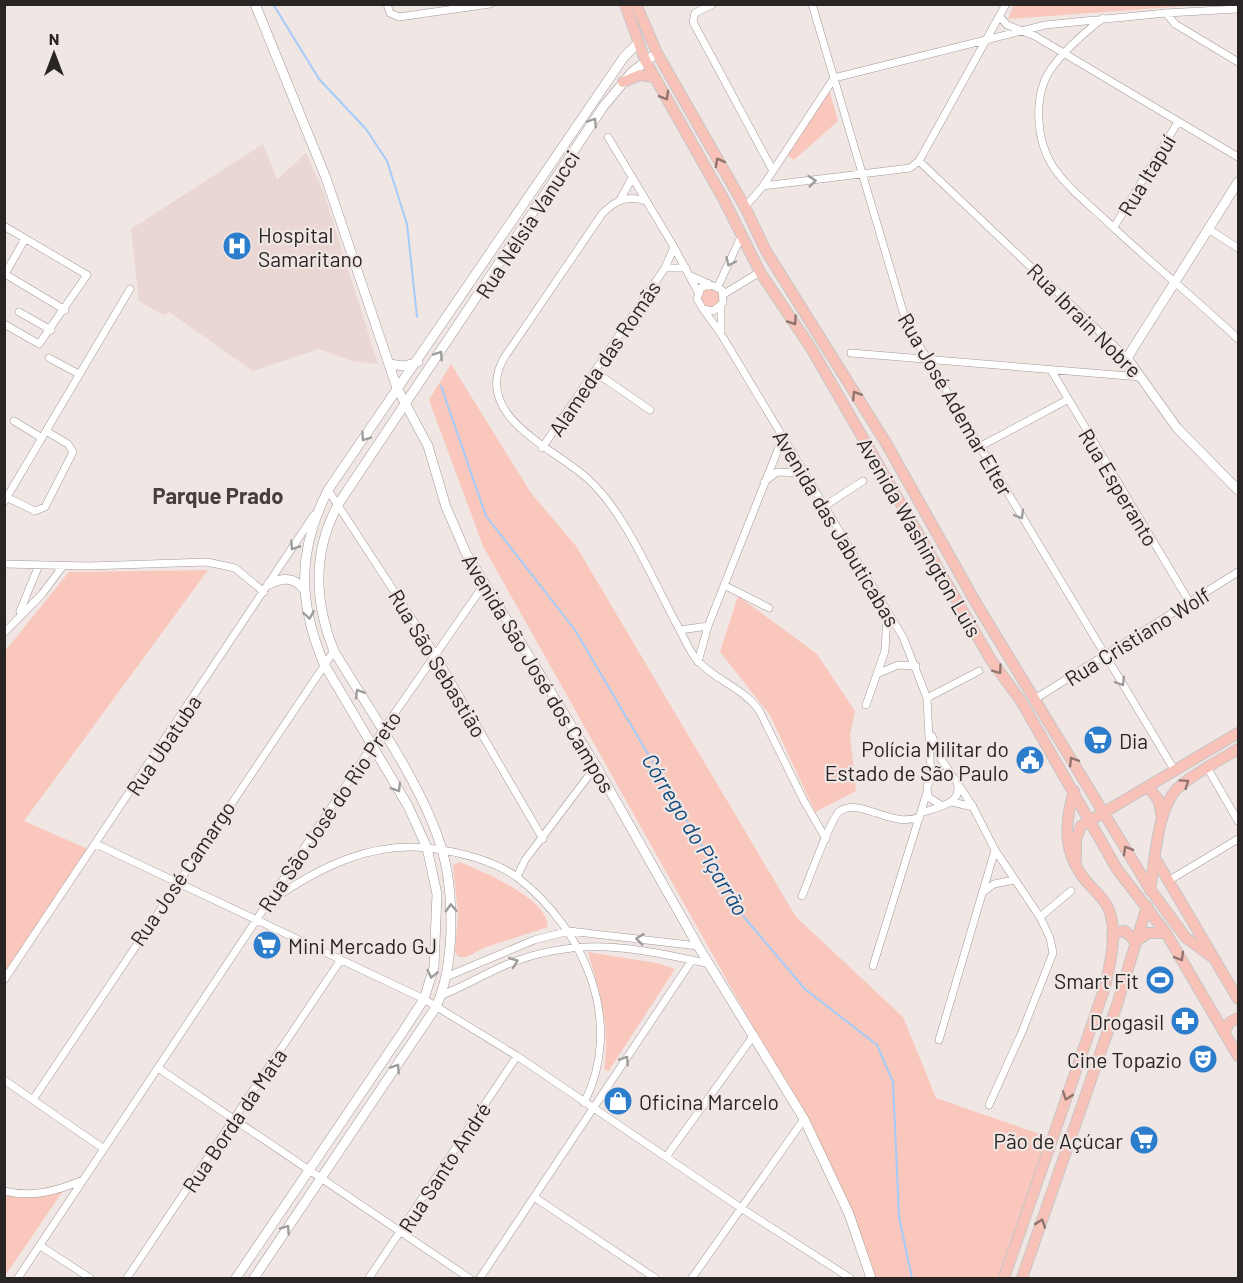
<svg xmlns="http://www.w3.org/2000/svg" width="1243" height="1283" viewBox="0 0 1243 1283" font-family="Barlow,sans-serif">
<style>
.built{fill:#ead7d3}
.green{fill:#fac7bc}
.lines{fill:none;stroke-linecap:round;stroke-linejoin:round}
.stream{stroke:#a4ccf9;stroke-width:2}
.street-casing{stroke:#a39997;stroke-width:8}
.secondary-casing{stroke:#a39997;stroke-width:10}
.primary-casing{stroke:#c7c6c6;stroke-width:12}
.street{stroke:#fff;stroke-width:7}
.secondary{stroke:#fff;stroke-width:9}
.primary{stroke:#f8c2b8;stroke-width:10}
.oneway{stroke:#90746e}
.oneway2{stroke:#9e9d9c}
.labels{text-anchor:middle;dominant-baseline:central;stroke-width:4.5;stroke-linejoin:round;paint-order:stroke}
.street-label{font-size:21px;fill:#282524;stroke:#f0e6e4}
.poi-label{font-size:21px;fill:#282524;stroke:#f0e6e4;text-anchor:end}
.neighbourhood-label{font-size:22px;font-weight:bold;fill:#473f3d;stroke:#f0e6e4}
.water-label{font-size:22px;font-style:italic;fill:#0f497e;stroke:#f0e6e4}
</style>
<rect width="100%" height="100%" fill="#f0e6e4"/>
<path class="built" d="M263,144L277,180L306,153L324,193L378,364L352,361L319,349L253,371L169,312L163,315L139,301L131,229Z"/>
<path class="green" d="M1014,5V4L1200,5L1008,19Z
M829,89L838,121L794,160L787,155Z
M709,285L720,290L721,304L709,309L702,306L699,298L703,289Z
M451,364L531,493L576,546L796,917L903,1017L936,1098L1048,1137L999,1278H876L826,1159L805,1119L483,546L429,400Z
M208,570L24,821L88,849L5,978V651L69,572Z
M738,596L817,654L855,711L850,735L856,791L815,812L770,715L720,652Z
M460,862C483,872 548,898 548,927L486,947L466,957H459L455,952L458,914L453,865Z
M588,952L656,963L675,969L608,1072L604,1068C611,1028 599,990 588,952Z
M69,1182L5,1276V1190L27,1192Z"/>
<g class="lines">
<path class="stream" d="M273,4L319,79L366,129L387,161L407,224L417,317
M441,386L486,516L575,630L744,917L805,989L877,1045L893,1082L899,1217L912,1278"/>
<g class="street-casing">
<path id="street" d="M387,4L390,13L399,17L490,4
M713,4L695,13L693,22L772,169
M812,4L907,325L1175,771
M1166,13L1175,24L1238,62
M1000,17L1007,25L1035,36L1238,157
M1103,18C1084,33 1065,49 1051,69C1033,95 1036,139 1052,165C1068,190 1095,209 1116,230C1156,267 1198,301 1238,339
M834,78L1045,25L1166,13L1238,9
M608,137L674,247L698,292
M919,161L1127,358
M763,186L910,168L919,161L1006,4
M620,200L632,178
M646,201C628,195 615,200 602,214L504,358C471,416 556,449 588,479C624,511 653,580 676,623C683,634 689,653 699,662C717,681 743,688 759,710L804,801L826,839
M745,207L763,186L834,78
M4,226L87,275L39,344L4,324
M1114,227L1178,122
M1210,230L1238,248
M25,239L5,274L65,310
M665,268H686
M691,276L722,290L723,303L713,311L703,309L697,299L701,288L709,284
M718,286L741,237
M724,294L760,272
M703,309L721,334L903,637L927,698L931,778
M19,312L51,330
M721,334V307
M851,353L1141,377
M49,358L79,374
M1051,370L1190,603
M595,372L650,410
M14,421L42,438
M979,447L1067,400
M542,448L665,268L674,247
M764,482L777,472L803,473
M328,490L435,654L543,839
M4,496L35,511L45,507L73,452L68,444L46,431
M4,502L130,289
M823,507L863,481
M4,564L89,566L207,562L235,568L264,592
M724,585L769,608
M20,611L39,565
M680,630L708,626
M4,633L42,594L63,566
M698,662L708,626L783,437
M879,673L898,665L916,666
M927,698L979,671
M1035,699L1238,572
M866,705L885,651L887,614
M932,736L940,757L953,777
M1208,769L1238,821
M958,784L973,807L995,850L1040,917L1050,938L1053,953L1022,1032L989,1105
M952,802L973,807
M921,813C937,807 966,804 956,780L942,773L931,778L927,787L928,797L941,805
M96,844L424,999L517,1056L741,1208L850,1278
M517,877L525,860L596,766
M1168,881L1238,839
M982,893L994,884L1014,880
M802,896C808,882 831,817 840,811C851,804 864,809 876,813C893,818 903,823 920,817
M275,898C320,867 371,842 427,848C456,851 494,860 518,878C585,930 625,1023 584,1103
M1040,917L1071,891
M873,966L927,792
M446,977L534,940L569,931L698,946
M4,980L314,515
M442,995C465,986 486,973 508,964C581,935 636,948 710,964
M939,1040L995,850
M158,1068L469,1278
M4,1080L104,1149
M34,1098L334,651
M666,1157L754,1035
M4,1191C33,1198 57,1191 83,1180
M534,1197L655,1278
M42,1247L90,1278
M18,1278L372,746L483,586
M127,1278L340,961
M369,1278L517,1056
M480,1278L692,960
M692,1278L804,1119"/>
</g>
<g class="secondary-casing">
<path id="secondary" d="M255,4L326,178L397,388L428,446L446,507L466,553L596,766L698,946L804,1119L849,1214L871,1278
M1238,182L1127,358L1177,428L1238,490
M389,364L404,366L418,362
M269,584C283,578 293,576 304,589
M236,1278L404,1030L424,999L434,967L437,894L427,848L408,806L324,664C298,602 297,551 328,490L624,57L637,44
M254,1278L436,1007C447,983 450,957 451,931C451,904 450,877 442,850C424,787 368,708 334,651C314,601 312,551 339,503L603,107L632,72L657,53"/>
</g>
<g class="primary-casing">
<path id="primary" d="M625,4L645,60L724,200L760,272L811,348L991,660L1021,701L1117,869L1166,933L1238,1056
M636,4L657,53L745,207L766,251L886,443L976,603L1150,889L1186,938L1215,959
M623,82L640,75L654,77
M1149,788L1159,801L1162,819
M1155,858L1238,999
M1076,860V839L1081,826L1238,733
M1150,890C1155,862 1157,806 1179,787C1196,772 1219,761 1238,749
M1112,936L1114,933L1125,931L1136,942
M1138,940L1148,933H1166
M1224,1032L1230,1022L1238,1018
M1004,1278L1105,987C1110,963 1118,934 1109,910C1105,899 1094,890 1086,881C1063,853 1064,824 1074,791
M1022,1278L1117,1005L1147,906"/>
</g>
<use href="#street" class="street"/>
<use href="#secondary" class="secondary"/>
<use href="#primary" class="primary"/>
</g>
<defs><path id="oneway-chevron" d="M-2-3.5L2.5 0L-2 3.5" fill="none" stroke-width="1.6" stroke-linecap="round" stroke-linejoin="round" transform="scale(1.5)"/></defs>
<g class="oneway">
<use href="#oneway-chevron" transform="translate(665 96) rotate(60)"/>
<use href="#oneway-chevron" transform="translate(719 162) rotate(-119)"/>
<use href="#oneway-chevron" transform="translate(793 321) rotate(56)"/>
<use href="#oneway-chevron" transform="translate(856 395) rotate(-122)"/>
<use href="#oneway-chevron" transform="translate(998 670) rotate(54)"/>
<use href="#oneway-chevron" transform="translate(1073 761) rotate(-122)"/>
<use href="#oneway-chevron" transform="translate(1185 783) rotate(-35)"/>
<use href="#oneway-chevron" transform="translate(1127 850) rotate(-120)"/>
<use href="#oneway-chevron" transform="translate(1180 957) rotate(59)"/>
<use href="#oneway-chevron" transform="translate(1067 1096) rotate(109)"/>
<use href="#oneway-chevron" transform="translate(1041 1223) rotate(-71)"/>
</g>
<g class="oneway2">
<use href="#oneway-chevron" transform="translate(593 122) rotate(-57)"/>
<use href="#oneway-chevron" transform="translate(812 181) rotate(-6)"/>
<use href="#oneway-chevron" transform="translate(730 262) rotate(115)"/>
<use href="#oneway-chevron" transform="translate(439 355) rotate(-56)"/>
<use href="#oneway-chevron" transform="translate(365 437) rotate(125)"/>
<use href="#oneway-chevron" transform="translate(1020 515) rotate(59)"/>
<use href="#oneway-chevron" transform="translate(294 546) rotate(123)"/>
<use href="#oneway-chevron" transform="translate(309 615) rotate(81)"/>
<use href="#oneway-chevron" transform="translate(1121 682) rotate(58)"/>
<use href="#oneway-chevron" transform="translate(359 693) rotate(-121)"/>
<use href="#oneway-chevron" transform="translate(397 788) rotate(59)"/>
<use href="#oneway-chevron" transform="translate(451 908) rotate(-93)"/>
<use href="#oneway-chevron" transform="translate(640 939) rotate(-173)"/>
<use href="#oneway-chevron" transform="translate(514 962) rotate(-20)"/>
<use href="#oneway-chevron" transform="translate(432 974) rotate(103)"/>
<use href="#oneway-chevron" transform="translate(625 1060) rotate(-56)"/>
<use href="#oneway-chevron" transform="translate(396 1068) rotate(-57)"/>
<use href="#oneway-chevron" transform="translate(286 1229) rotate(-56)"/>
</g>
<defs>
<g id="hospital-disc" transform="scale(1.5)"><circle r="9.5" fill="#2c7dcc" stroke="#f0e6e4"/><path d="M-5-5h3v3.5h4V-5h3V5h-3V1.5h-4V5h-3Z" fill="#fff"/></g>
<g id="supermarket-disc" transform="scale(1.5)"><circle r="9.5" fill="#2c7dcc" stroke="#f0e6e4"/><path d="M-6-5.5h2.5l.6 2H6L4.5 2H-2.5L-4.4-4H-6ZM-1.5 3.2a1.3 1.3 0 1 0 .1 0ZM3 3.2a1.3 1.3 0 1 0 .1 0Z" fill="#fff"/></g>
<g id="civic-disc" transform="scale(1.5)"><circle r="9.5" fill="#2c7dcc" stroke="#f0e6e4"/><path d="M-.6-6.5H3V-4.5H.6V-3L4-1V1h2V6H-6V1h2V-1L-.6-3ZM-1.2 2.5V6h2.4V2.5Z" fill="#fff"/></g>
<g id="stadium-disc" transform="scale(1.5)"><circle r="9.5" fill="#2c7dcc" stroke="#f0e6e4"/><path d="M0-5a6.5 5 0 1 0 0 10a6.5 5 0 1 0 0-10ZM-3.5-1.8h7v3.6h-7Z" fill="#fff"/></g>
<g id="pharmacy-disc" transform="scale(1.5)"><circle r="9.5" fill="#2c7dcc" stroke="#f0e6e4"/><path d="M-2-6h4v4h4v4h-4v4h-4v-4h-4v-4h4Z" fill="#fff"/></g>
<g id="theatre-disc" transform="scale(1.5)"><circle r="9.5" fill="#2c7dcc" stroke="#f0e6e4"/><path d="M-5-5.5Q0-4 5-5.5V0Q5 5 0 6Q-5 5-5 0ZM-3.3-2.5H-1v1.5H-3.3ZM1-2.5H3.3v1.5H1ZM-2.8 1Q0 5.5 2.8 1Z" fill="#fff"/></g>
<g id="shop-disc" transform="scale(1.5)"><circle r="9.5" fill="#2c7dcc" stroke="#f0e6e4"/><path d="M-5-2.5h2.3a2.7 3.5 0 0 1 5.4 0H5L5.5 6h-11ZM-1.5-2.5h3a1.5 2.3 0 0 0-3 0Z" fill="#fff"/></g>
</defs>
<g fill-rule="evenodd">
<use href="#hospital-disc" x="237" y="246"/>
<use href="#supermarket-disc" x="1098" y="740"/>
<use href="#civic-disc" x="1030" y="760"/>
<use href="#supermarket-disc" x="267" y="945"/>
<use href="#stadium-disc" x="1160" y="980"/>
<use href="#pharmacy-disc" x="1185" y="1021"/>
<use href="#theatre-disc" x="1203" y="1059"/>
<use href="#shop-disc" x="618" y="1101"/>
<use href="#supermarket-disc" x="1144" y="1140"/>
</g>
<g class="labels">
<g class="street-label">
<text transform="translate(1146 175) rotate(-59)">Rua Itapuí</text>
<text transform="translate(527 224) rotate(-57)">Rua Nélsia Vanucci</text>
<text transform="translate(1085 320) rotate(45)">Rua Ibrain Nobre</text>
<text transform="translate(604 358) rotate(-56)">Alameda das Romãs</text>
<text transform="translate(956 404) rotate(60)">Rua José Ademar Elter</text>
<text transform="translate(1119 487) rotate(59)">Rua Esperanto</text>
<text transform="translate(837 528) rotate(59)">Avenida das Jabuticabas</text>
<text transform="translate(920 537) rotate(60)">Avenida Washington Luis</text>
<text transform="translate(1137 636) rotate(-32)">Rua Cristiano Wolf</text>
<text transform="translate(438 663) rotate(59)">Rua São Sebastião</text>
<text transform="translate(539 673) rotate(59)">Avenida São José dos Campos</text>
<text transform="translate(163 745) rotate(-56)">Rua Ubatuba</text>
<text transform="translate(329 811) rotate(-56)">Rua São José do Rio Preto</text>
<text transform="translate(182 873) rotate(-56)">Rua José Camargo</text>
<text transform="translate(234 1120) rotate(-56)">Rua Borda da Mata</text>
<text transform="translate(444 1167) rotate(-57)">Rua Santo André</text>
</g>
<g class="poi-label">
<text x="258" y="234" text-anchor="start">Hospital<tspan x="258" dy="24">Samaritano</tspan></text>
<text x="1119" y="740" text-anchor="start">Dia</text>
<text x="1009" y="748">Polícia Militar do<tspan x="1009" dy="24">Estado de São Paulo</tspan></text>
<text x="288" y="945" text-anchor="start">Mini Mercado GJ</text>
<text x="1139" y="980">Smart Fit</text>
<text x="1164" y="1021">Drogasil</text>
<text x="1182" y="1059">Cine Topazio</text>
<text x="639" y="1101" text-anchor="start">Oficina Marcelo</text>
<text x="1123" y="1140">Pão de Açúcar</text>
</g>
<g class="neighbourhood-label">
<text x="218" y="495">Parque Prado</text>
</g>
<g class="water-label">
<text transform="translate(696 834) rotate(59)">Córrego do Piçarrão</text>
</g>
</g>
<rect width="1243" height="1283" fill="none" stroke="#282524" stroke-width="12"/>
<g transform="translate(54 54)" stroke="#f0e6e4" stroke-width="4.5" paint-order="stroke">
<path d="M0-4.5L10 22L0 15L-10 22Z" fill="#282524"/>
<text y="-9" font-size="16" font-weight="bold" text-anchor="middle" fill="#282524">N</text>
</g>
</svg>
